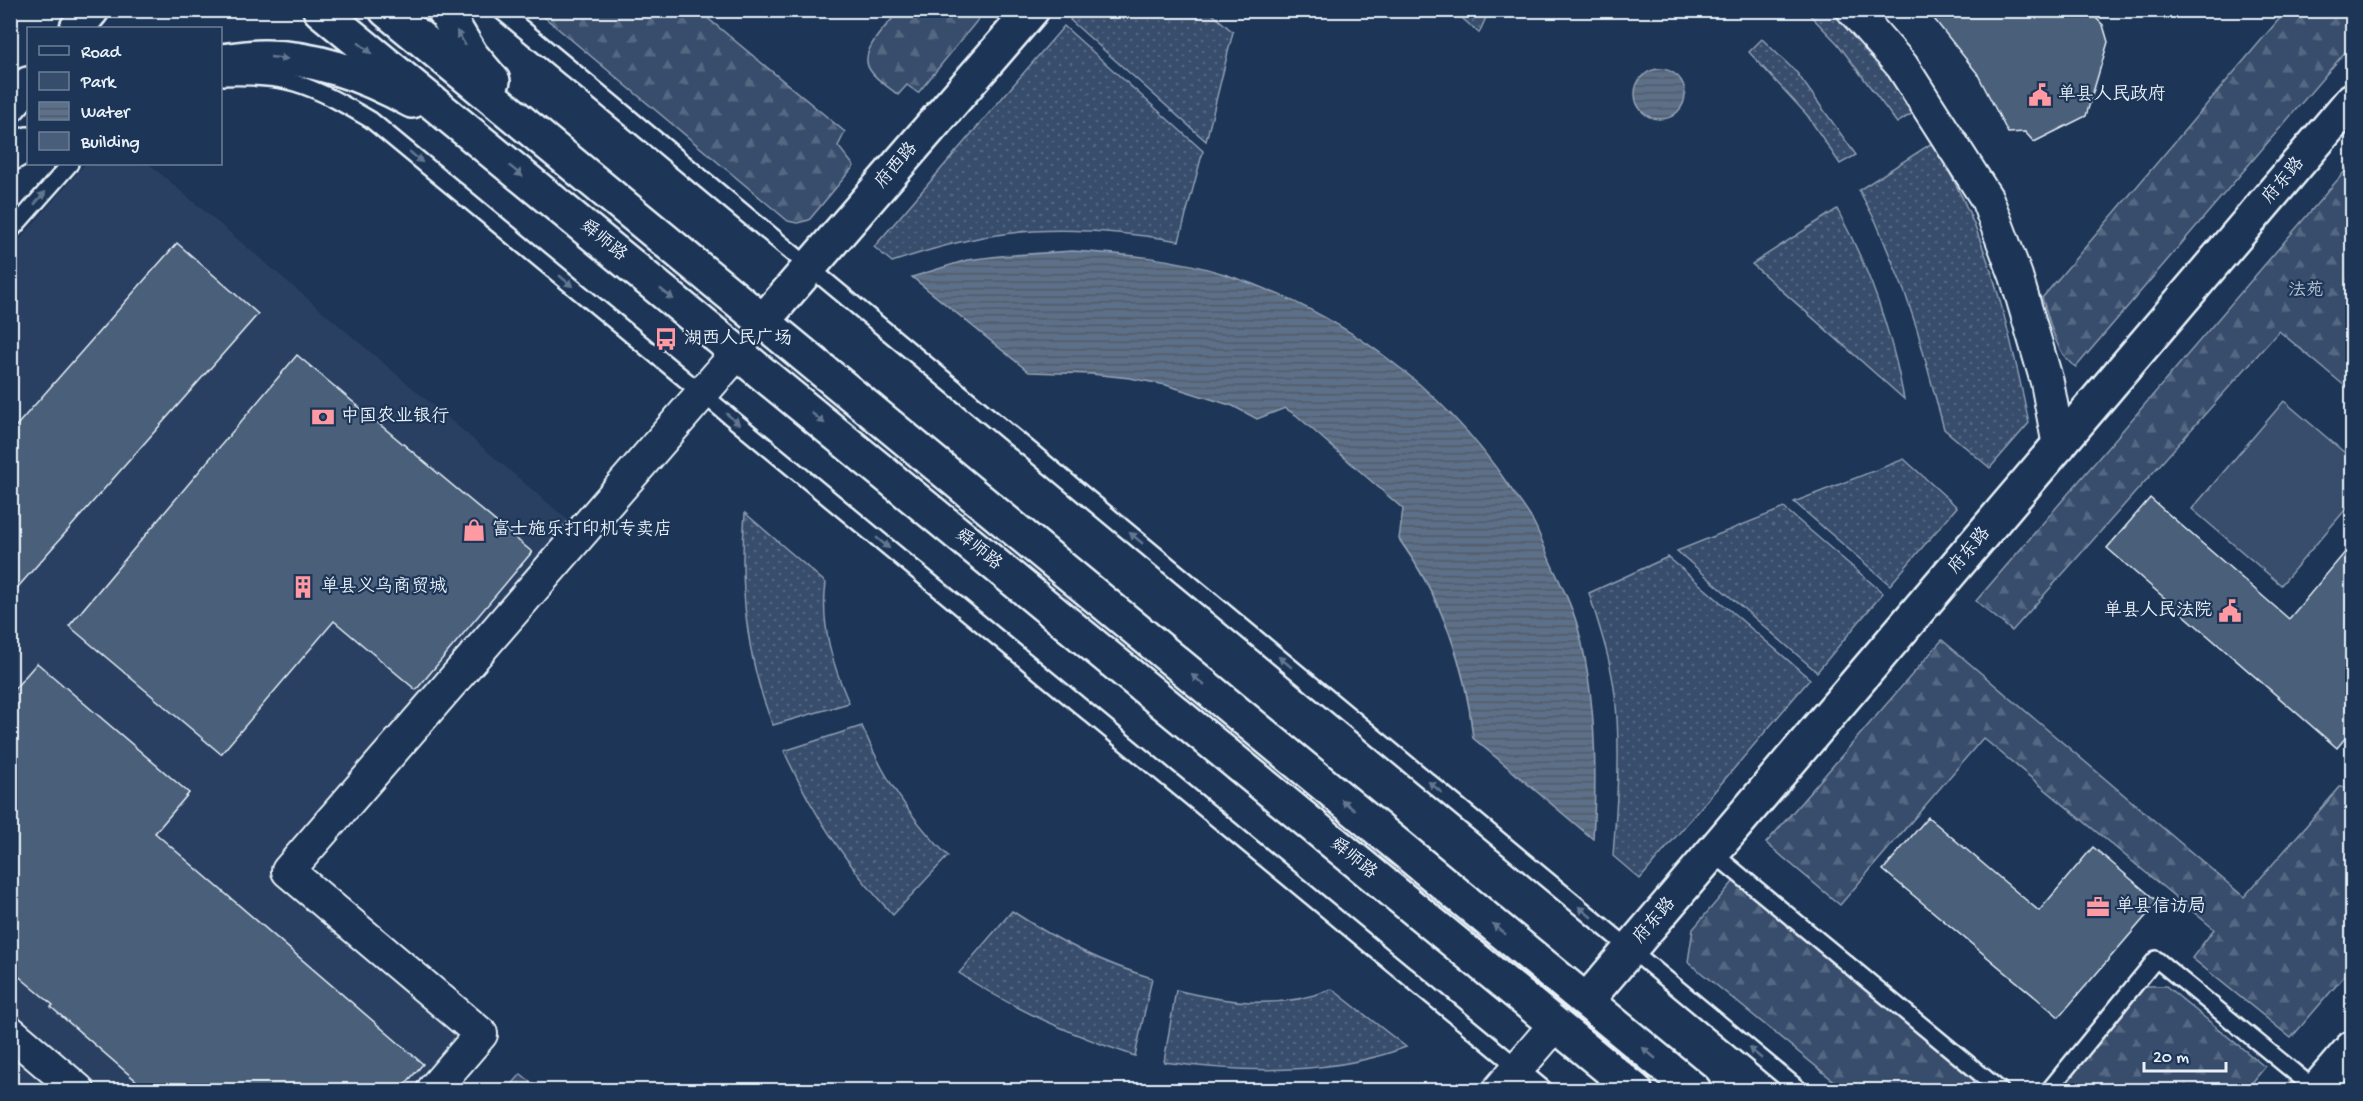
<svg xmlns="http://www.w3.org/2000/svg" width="2363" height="1101" viewBox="0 0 2363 1101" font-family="'Gochi Hand','LXGW WenKai TC',sans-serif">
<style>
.built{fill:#2a4162}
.grass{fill:url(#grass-dots);stroke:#909fb2;stroke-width:1.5}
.forest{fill:url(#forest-firs);stroke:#909fb2;stroke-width:1.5}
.park{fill:#374d6c;stroke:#909fb2;stroke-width:1.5}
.water{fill:url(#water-rules);stroke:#95a4b5;stroke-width:1.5}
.building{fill:#495e7a;stroke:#e8f1f8;stroke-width:1.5}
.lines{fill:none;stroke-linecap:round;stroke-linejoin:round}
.lane-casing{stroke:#e8f1f8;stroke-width:20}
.street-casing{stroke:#e8f1f8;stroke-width:36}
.secondary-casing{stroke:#e8f1f8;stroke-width:38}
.primary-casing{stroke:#e8f1f8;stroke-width:38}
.lane{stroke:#1d3557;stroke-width:15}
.street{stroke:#1d3557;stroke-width:32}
.secondary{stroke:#1d3557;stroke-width:33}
.primary{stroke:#1d3557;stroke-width:33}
.oneway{fill:#64778f}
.labels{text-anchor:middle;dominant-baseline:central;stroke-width:4.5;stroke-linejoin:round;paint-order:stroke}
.poi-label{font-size:18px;fill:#e8f1f8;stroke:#1d3557;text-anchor:start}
.street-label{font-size:18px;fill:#e8f1f8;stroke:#1d3557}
.park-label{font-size:18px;fill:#b3c0ce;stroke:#1d3557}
</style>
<defs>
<pattern id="grass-dots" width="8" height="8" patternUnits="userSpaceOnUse" patternTransform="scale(1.5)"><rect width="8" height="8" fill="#374d6c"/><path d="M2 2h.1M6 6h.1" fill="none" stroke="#546782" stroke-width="1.8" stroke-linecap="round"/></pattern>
<pattern id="forest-firs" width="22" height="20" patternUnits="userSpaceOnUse" patternTransform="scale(1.5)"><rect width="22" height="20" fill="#374d6c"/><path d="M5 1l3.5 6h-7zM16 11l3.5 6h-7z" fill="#546782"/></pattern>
<pattern id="water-rules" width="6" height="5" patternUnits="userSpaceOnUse" patternTransform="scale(1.5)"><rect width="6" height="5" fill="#5d7089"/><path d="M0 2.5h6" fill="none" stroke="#505a66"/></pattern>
</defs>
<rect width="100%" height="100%" fill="#1d3557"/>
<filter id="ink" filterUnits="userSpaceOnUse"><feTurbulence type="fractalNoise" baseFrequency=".0167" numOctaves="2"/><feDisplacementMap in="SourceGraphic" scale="12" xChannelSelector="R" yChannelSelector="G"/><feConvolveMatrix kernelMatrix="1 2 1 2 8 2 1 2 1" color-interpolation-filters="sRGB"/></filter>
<g filter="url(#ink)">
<path class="built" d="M85,164H149L576,527L276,871L465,1033L416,1090H11V250Z"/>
<path class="grass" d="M1077,11H1209L1233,32L1206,141L1070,20Z
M1454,11H1489L1479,33Z
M1806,11H1834C1864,41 1890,77 1913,113L1897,123L1838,44Z
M1064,26L1203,151L1179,241C1118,231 1052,225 990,236C957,241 925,251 892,262L874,247Z
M1762,39L1797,73L1856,155L1840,164L1807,115L1749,52Z
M1932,143C1986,226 2009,327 2029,423L1990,468L1944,429L1917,329L1905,293L1876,222L1859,190Z
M1837,209C1869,268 1892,333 1904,399L1752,264Z
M1904,459L1957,507L1890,585L1794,502Z
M1784,508L1883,593L1817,672L1677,551Z
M745,513L826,583C820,625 833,666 849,703L773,725C746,660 739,584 745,513Z
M1668,557L1810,679L1640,879L1613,856C1617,803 1621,749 1615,695C1611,660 1599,626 1589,593Z
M862,726C882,775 911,819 948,856L893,915C847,866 812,813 784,751Z
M1012,911C1056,940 1101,963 1152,978L1135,1056C1072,1035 1014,1010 959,973Z
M1332,989L1406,1047C1331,1076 1243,1073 1164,1062L1176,990C1229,1003 1280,1010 1332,989Z
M521,1074L541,1090H507Z"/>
<path class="forest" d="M537,11H699L845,132L838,146L854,166L809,220L797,223L788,221Z
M899,11V10L985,11L918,93L907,85L898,95C889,87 876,80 870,70C857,51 888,25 899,11Z
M2286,11H2352V44L2076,367C2055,355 2050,319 2042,298Z
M2352,163V392L2279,331L2012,631L1976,601Z
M1942,640L2244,897L2341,786L2352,790V967L2291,1038L2192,958L2214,929L1983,738L1840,905L1766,843Z
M1739,875L2000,1090H1845L1688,962L1693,929Z
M2134,986H2166L2265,1067L2246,1090H2049Z"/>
<path class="park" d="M2284,401L2352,459V502L2281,585L2192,509Z"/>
<path class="water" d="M1635 94a25 25 0 1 1 50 0a25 25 0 1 1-50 0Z
M1072,251C1123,254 1176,258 1224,274C1340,311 1441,385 1509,486C1517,498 1527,510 1534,523C1540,535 1545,548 1550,561C1560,583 1572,604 1578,628C1596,694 1597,771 1593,839L1473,738C1466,665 1442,599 1399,539L1403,509L1296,415L1285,408L1257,419L1233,406L1166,385L1130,378L1091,374L1029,372L912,277L967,260L1000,256Z"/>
<path class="building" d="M1927,10H2088L2103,25L2108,42L2086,116L2034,142L2025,132L2008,133L1977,73Z
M177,243L258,314L10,596V433Z
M297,355L532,552L416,690L334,621L221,754L69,626Z
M2150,498L2289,619L2352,544V730L2337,748L2107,548Z
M37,663L189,793L155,833L423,1064L400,1090H147L51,1007L53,1005L10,969V694Z
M1928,817L2039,911L2093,847L2158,902L2059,1017L1883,870Z"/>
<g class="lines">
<g class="lane-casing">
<path id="lane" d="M500,10L1800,1090
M220,77C245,76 271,76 295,83C322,91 347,106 371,120L1545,1090
M10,232L70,164
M1713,853L2000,1090
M2049,1090L2156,959L2316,1090"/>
</g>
<g class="street-casing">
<path id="street" d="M1853,10L1902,66L1987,199L2016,276L2047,382L2059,446
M10,1032L78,1090
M433,1090L481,1034L288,871L738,352
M1499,1090L1555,1025"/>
</g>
<g class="secondary-casing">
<path id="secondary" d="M763,321L1032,10
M1586,1001L2352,100
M2316,1090L2352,1048"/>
</g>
<g class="primary-casing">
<path id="primary" d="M320,10L1635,1090
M386,10L1694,1090
M444,10L471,55L493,81
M77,28L92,10
M220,61C234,60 248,57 262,57C314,56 367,76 412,101
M10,105L28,84
M10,154L28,144"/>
</g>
<use href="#lane" class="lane"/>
<use href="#street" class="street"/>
<use href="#secondary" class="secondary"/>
<use href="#primary" class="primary"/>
</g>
<defs><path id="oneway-solid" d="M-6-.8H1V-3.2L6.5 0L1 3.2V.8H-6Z" transform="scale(1.5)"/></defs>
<g class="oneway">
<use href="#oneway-solid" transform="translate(461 38) rotate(-121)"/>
<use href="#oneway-solid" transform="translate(365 48) rotate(39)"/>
<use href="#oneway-solid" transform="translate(279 58) rotate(6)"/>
<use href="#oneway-solid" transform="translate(416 157) rotate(40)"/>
<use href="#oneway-solid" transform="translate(516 171) rotate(39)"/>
<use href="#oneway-solid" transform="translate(40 198) rotate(-49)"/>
<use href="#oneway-solid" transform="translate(566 281) rotate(40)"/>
<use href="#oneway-solid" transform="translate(667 294) rotate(39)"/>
<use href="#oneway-solid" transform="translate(818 418) rotate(39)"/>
<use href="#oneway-solid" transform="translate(733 419) rotate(40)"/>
<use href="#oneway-solid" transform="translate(1136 538) rotate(-140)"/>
<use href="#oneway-solid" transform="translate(883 543) rotate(40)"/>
<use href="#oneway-solid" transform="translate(1285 662) rotate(-140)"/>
<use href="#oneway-solid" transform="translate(1198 680) rotate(-140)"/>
<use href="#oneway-solid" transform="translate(1435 787) rotate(-140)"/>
<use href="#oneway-solid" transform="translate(1348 805) rotate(-140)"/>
<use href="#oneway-solid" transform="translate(1585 912) rotate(-140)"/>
<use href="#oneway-solid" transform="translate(1499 929) rotate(-140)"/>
<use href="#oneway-solid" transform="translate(1649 1053) rotate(-140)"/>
<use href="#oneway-solid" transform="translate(1755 1053) rotate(-140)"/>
</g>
</g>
<defs>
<g id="civic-bare" transform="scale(1.8)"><path d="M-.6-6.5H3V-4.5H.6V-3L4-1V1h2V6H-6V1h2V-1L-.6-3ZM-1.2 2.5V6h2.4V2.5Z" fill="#ff9aa2" stroke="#1d3557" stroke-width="2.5" paint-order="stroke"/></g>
<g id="bus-bare" transform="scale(1.8)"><path d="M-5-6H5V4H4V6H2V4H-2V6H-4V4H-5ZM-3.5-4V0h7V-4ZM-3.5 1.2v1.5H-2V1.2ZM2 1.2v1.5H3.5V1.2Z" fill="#ff9aa2" stroke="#1d3557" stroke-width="2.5" paint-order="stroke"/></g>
<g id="bank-bare" transform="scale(1.8)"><path d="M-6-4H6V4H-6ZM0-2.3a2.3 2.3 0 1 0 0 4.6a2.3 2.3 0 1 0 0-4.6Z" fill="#ff9aa2" stroke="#1d3557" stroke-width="2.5" paint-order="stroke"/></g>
<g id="shop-bare" transform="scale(1.8)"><path d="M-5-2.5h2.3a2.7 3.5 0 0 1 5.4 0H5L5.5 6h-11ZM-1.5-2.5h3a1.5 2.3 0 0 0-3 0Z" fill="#ff9aa2" stroke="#1d3557" stroke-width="2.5" paint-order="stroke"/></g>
<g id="building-bare" transform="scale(1.8)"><path d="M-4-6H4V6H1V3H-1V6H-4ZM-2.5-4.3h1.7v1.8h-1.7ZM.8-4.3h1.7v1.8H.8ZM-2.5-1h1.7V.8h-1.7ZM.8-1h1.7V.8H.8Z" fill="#ff9aa2" stroke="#1d3557" stroke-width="2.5" paint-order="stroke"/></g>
<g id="office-bare" transform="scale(1.8)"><path d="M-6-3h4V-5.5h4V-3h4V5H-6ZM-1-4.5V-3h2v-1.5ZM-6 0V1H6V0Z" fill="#ff9aa2" stroke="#1d3557" stroke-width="2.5" paint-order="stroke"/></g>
</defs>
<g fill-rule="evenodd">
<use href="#civic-bare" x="2040" y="95"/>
<use href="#bus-bare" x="666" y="339"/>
<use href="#bank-bare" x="323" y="417"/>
<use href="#shop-bare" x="474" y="530"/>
<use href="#building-bare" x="303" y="587"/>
<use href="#civic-bare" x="2230" y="611"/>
<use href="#office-bare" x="2098" y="907"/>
</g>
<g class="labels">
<g class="poi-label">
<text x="2058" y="95">单县人民政府</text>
<text x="684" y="339">湖西人民广场</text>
<text x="341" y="417">中国农业银行</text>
<text x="492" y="530">富士施乐打印机专卖店</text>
<text x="321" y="587">单县义乌商贸城</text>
<text x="2212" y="611" text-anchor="end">单县人民法院</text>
<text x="2116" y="907">单县信访局</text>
</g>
<g class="street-label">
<text transform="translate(897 166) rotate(-49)">府西路</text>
<text transform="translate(2284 181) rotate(-50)">府东路</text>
<text transform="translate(603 241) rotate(39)">舜师路</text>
<text transform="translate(978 550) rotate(39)">舜师路</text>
<text transform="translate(1970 551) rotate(-50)">府东路</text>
<text transform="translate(1353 859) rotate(39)">舜师路</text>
<text transform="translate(1655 921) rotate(-49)">府东路</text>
</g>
<g class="park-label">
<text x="2306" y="291">法苑</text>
</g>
</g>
<rect width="2363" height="1101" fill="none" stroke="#1d3557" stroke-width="36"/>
<rect x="18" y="18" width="2327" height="1065" fill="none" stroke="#e8f1f8" stroke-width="2" filter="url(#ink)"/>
<rect x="27" y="27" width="195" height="138" fill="#1d3557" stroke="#6e8097" stroke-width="1.5"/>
<rect x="39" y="46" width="30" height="9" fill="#1d3557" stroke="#6e8097" stroke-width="1.5"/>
<text x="81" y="57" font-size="18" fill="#e8f1f8">Road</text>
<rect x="39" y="72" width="30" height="18" fill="#374d6c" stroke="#6e8097" stroke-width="1.5"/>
<text x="81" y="87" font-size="18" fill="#e8f1f8">Park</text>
<rect x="39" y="102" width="30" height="18" fill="url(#water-rules)" stroke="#6e8097" stroke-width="1.5"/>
<text x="81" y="117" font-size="18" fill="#e8f1f8">Water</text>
<rect x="39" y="132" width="30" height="18" fill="#495e7a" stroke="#6e8097" stroke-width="1.5"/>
<text x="81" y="147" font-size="18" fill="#e8f1f8">Building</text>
<path d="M2144 1062v9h82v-9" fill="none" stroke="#e8f1f8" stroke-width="3"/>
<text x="2153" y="1062" font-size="18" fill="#e8f1f8" stroke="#1d3557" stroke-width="4.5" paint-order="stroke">20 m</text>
</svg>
